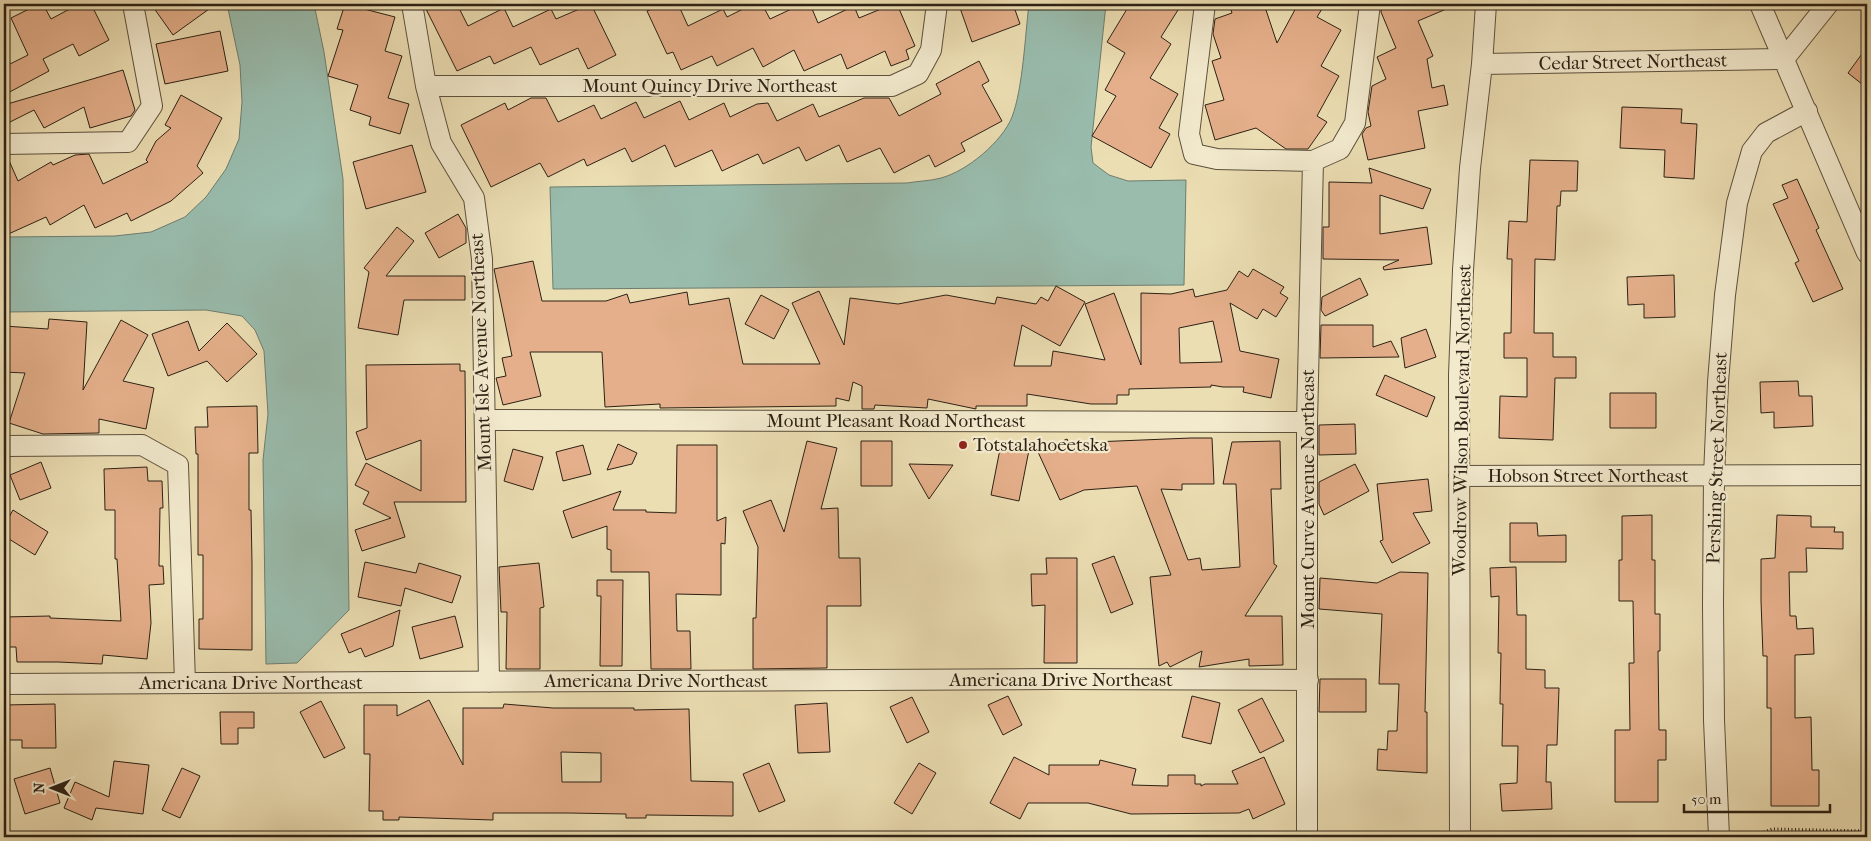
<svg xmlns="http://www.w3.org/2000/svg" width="1871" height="841" viewBox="0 0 1871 841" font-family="'IM FELL French Canon',serif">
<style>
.water{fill:#99bcad;stroke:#6d7e70}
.building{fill:#e4af8a;stroke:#2c2114;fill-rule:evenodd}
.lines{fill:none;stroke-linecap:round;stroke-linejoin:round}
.minor-casing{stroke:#5c503c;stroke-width:22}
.path{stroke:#2c2114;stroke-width:3;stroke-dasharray:1 2.5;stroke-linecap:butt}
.minor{stroke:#f3eace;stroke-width:20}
.poi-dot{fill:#8f2418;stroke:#f3eace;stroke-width:2}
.labels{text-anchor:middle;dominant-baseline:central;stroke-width:4.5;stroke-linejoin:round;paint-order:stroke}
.street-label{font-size:19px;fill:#2c2114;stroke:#f3eace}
.poi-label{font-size:19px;fill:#2c2114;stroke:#f3eace;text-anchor:start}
</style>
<rect width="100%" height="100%" fill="#ecdeb3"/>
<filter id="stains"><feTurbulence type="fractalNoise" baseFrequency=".004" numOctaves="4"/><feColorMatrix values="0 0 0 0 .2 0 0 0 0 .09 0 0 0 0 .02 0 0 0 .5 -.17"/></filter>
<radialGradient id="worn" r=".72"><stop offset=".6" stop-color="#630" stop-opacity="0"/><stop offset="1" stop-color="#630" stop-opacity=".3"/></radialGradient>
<path class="water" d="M227,4H314L324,52L343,179L349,610L297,663L266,664L263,460L268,414L264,351L255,330L242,316L206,310L4,312V237L115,236L151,232L185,217L206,197L226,169L239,139L242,102L240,65Z
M1029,4H1106L1091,147L1093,163L1109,175L1128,181L1186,180L1184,285L553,289L550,187L907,183C918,181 930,181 941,178C967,171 1002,142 1012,117C1023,88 1025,36 1029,4Z"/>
<path class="building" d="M39,4H43L51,19L79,4H91L109,40L79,56L73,44L43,59L49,71L4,95V67L28,55L11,18Z
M151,4H216L173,35Z
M345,4L395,17L385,51L402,56L388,98L409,104L400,134L369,125L371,117L350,110L358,85L328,76L343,30L337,29Z
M438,4H457L468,26L504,8L513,27L551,9L556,19L591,4L616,55L588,69L578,48L540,65L531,47L494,64L490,56L457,71L426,9Z
M663,4H678L688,26L723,9L727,17L753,4H762L770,19L802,4H810L818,23L854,6L859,18L893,4H897L915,46L906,50L909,59L891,66L885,51L847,69L841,54L804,71L794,50L763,67L753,48L717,66L712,56L681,70L673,52L667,54L647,11Z
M971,4H1013L1020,24L972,42L960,8Z
M1130,4H1168L1178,10L1161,37L1171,44L1150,78L1178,94L1159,128L1170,134L1151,168L1092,136L1116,96L1105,90L1125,53L1107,42Z
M1229,4H1264L1277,43L1298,4H1325L1317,17L1341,30L1321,66L1339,76L1317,116L1327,122L1308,149H1286L1256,128L1215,140L1205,105L1224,100L1212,61L1221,58L1213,34L1215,19L1232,13Z
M1382,4H1458L1418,21L1433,56L1427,59L1432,88L1444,85L1448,105L1418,111L1425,148L1368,160L1362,134L1366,128L1371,126L1368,112L1372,86L1386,79L1377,57L1396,48L1381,12Z
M220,31L228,71L165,84L156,44Z
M1867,47V88L1848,73Z
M979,61L989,81L982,85L1002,121L961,143L965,151L935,167L929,155L894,173L880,148L847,162L839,145L806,161L799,147L763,164L758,154L722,171L712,150L675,167L665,145L632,162L625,148L587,166L584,159L548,177L540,163L491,187L461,125L505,103L508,110L531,98H546L558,122L594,105L601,119L636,102L644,118L680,101L689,120L724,103L730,117L757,104L768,103L777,121L813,104L819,117L864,98H889L899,116L941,94L936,84Z
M123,70L135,110L131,116L90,128L84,107L44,128L34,110L4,125V105Z
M181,95L222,118L197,166L203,173L171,201L131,221L127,213L95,228L84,205L50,225L46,217L4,236V156H7L18,181L51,162L53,165L75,155L89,154L103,184L148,162L146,160L156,141L171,128L165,125Z
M1622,107L1682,109L1681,123L1697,124L1694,179L1664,177L1665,150L1620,148Z
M412,145L426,192L366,209L353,162Z
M1530,160L1578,161L1577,191H1561L1560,206H1557L1555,260L1535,259L1534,333H1553V357H1576V378H1555L1553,440L1499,438L1500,396L1527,397V358H1504V333H1511L1512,259H1507L1509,221L1527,222Z
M1369,168L1431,189L1423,209L1380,195V234L1427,227L1432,264L1384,270L1383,267L1399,260L1323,259V227H1329V182L1372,183Z
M1797,179L1819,228L1816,230L1843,289L1813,302L1795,263L1799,261L1773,204L1788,198L1782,185Z
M458,214L466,228V243L439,258L425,233Z
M397,227L414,241L386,276H465V300H404L398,335L358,328L369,272L364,268Z
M533,261L542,301H606L627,294L630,303L687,292L689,305L729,298L743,364H820L792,303L819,291L844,345L850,298L898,304L946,295L995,304L997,297L1036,304L1041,297L1048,301L1056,286L1085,302L1060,346L1022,325L1014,366H1051L1053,351L1105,360L1085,304L1114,293L1141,365V293L1171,294L1193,289L1195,297L1227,290L1239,271L1248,277L1253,269L1284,287L1280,293L1288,298L1276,317L1263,309L1257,319L1230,303L1240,351L1279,359L1271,398L1243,392L1244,387H1223L1211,385V387L1129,389V395H1117V404H1091L1027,394V406H976V409L928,399L927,408L875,405L874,409H862V386L853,382L849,401L836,398V406L660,408V404L605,407L602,352H530L541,396L503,405L496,378L506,376L502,358L512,356L494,269ZM1213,321L1222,362L1180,363L1179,328Z
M1674,275L1675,317L1644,318V304L1628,305L1627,277Z
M1360,278L1368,295L1325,316L1321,310L1322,297Z
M761,295L789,310L774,339L745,324Z
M49,319L87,322L83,390L121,320L148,335L123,381L154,388L146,429L99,419V433L43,434L9,423L25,373L4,372V326L48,329Z
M188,321L199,351L227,323L257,354L227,382L207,361L168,376L152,334Z
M1321,325H1373V347L1391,341L1399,357L1320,358Z
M1426,329L1436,357L1405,368L1401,338Z
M460,364V371H465L466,502H394L405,537L362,551L355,530L391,518L363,504L369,492L355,485L366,463L421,491V440L366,460L356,432L367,428L366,365Z
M1385,375L1435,397L1427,417L1376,395Z
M1798,381L1799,396H1812L1813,426L1774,428V412L1761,413L1760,382Z
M1610,393H1656V428H1610Z
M257,406L258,453H249V510H251L252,563V650L199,649V619H203V555H198V454H196L195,427H208L207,407Z
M1355,424L1356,454L1319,455V425Z
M1191,438H1212L1214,484H1182V490L1161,489L1188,560L1200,558L1202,570L1240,567L1236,484H1223L1232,442L1280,441L1281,489H1271L1274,564L1277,566L1245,616H1282L1283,665L1249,666V659L1199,667L1202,651L1170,667L1167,662L1159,666L1150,577L1171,575L1137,486L1084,490L1060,500L1038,452L1067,439L1069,443Z
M807,441L837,448L821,509L838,508L839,558H860L861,606H827V668L753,669V618H756L758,547L743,511L771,500L784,532Z
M861,441H892V486H861Z
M618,444L637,453L632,464L607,470Z
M1001,444L1029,450L1019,501L991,495Z
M583,445L591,474L563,481L556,452Z
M677,445H717V521L726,517L725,544L721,543V595L676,594L677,631H690L691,669H651L649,572H611V550L607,549V526L572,538L563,511L621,491L613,510H646V512L676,513Z
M513,449L543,457L533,490L504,481Z
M41,462L51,488L20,500L10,475Z
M909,464L953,465L929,499Z
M1355,464L1369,491L1324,515L1319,504V482Z
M147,467L148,481H162L163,508H160L159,566H163L164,584L149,585L151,623L147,659L103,655L102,664L58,662H17L16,647H4V617L50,616V618L121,621L117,559H115V510H105L104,469Z
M1428,479L1432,511L1413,513L1430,543L1392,563L1380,541L1383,540L1377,484Z
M13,510L48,532L35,555L4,536V526Z
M1652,515V560H1655V614H1660V651H1658L1659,730H1666V760H1658V802H1615V730H1630L1629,663H1634L1633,601H1619V560H1622V516Z
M1777,515L1811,516V527H1835L1834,532H1843V549L1806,548L1807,572H1789L1790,616H1796L1797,629L1813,628L1814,654L1795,655V718L1811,717L1812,770H1819V806H1771V708H1767V656H1763L1761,601V559L1775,558Z
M1510,523H1537L1538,536L1566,535V562H1510Z
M1114,556L1133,604L1111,613L1092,564Z
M1046,558H1077V663H1044L1045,605L1032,606L1031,574H1047Z
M365,562L416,573L419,563L461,576L452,603L405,588L401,606L358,597Z
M539,563L544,607L540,608V669H506L507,612H501L499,567Z
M1516,567L1517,615H1526V669L1545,670V688H1559L1557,745H1547L1546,782H1551L1552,809L1502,811L1500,784L1517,783L1518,746H1502L1503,704H1500L1501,653H1498L1499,596L1491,597L1490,568Z
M1400,572L1428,573L1425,712H1427V773L1377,770L1378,749L1387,750L1388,731H1397L1399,684H1379L1382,614L1319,609L1320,578L1377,583Z
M597,580H623L622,666H600L601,596H597Z
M400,610L393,646L365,657L361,648L349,653L341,634Z
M455,616L463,647L420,659L412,627Z
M1320,679H1366V712H1319Z
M1008,696L1022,725L1003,735L988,705Z
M1192,696L1220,703L1211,744L1182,737Z
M912,697L929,732L907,743L890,707Z
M1262,698L1284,741L1260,753L1238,710Z
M429,700L463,765V708H503L504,704L553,708H634V710L689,709L691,781L733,782V816L646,815V818H626V814L568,813H493V820L399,817V820H383V811H369L370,754H364V705H397V716ZM561,752L601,753V782H562Z
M321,701L345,748L324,758L300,712Z
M827,703L830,752L798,753L795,705Z
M55,704L56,748H22V740H4V705Z
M220,712H254V728H238V744H221Z
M1014,757L1049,775V765H1099L1100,760L1136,769L1132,785L1168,786V775H1195V784H1201V786L1205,784H1238L1232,771L1264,757L1285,804L1253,819L1249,809L1239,813L1131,814L1088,803H1028L1020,819L990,803Z
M114,761L149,765L143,814L96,808L92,820L64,808L75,782L109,797Z
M769,763L785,801L759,812L743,774Z
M919,763L936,773L912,814L894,803Z
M50,768L60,803L25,814L14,779Z
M182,768L200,776L180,818L162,810Z"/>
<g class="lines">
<g class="minor-casing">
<path id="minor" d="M412,4L426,86L441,143L474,198L482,259L489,682
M1205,4L1189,134L1194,154L1217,159L1313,161L1340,149L1355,123L1370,4
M1760,4L1867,253
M1482,64L1784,59L1828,4
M426,86H892L918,74L931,50L937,4
M4,144L128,142L152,106L133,4
M485,420L1307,422
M4,446L142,445L178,465L185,683
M1459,476L1867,475
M4,684L1056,679L1308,680
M1307,837V422L1313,161
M1460,837L1459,375L1463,270L1470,168L1482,64L1486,4
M1719,837L1714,720L1713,604L1714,476L1718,382L1725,295L1737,203L1752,151L1766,133L1807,111"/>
</g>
<path class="path" d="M4,833H220L229,837
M1327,835H1440
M1479,835L1700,837
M719,837L1288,835
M1737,837H1752L1772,829L1867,831"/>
<use href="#minor" class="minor"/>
</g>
<circle class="poi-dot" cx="963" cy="445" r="5"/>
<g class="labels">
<g class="street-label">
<text transform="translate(1633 62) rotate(-1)">Cedar Street Northeast</text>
<text x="710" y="86">Mount Quincy Drive Northeast</text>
<text transform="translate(481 352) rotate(-92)">Mount Isle Avenue Northeast</text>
<text transform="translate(1462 420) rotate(-89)">Woodrow Wilson Boulevard Northeast</text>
<text x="896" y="421">Mount Pleasant Road Northeast</text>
<text transform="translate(1717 458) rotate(-88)">Pershing Street Northeast</text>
<text x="1588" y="476">Hobson Street Northeast</text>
<text transform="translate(1308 499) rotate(-90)">Mount Curve Avenue Northeast</text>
<text x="1061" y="680">Americana Drive Northeast</text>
<text x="656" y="681">Americana Drive Northeast</text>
<text x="251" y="683">Americana Drive Northeast</text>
</g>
<g class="poi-label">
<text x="973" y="445">Totstalahoeetska</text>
</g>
</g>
<rect width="1871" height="841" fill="none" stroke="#ecdeb3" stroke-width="20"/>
<rect x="5" y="5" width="1861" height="831" fill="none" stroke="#2c2114" stroke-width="2.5"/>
<rect x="10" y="10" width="1851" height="821" fill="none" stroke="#2c2114"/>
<g transform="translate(52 788) rotate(270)" stroke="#f3eace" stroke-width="4" paint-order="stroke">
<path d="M0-4L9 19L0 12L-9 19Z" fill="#2c2114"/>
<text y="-8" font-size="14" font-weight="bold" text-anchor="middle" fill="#2c2114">N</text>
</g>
<path d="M1684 804v8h146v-8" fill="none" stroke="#2c2114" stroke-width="2.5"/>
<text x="1691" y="804" font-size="15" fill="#2c2114" stroke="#f3eace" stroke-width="4" paint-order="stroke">50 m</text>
<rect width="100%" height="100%" filter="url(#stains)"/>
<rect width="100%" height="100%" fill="url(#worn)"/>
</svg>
